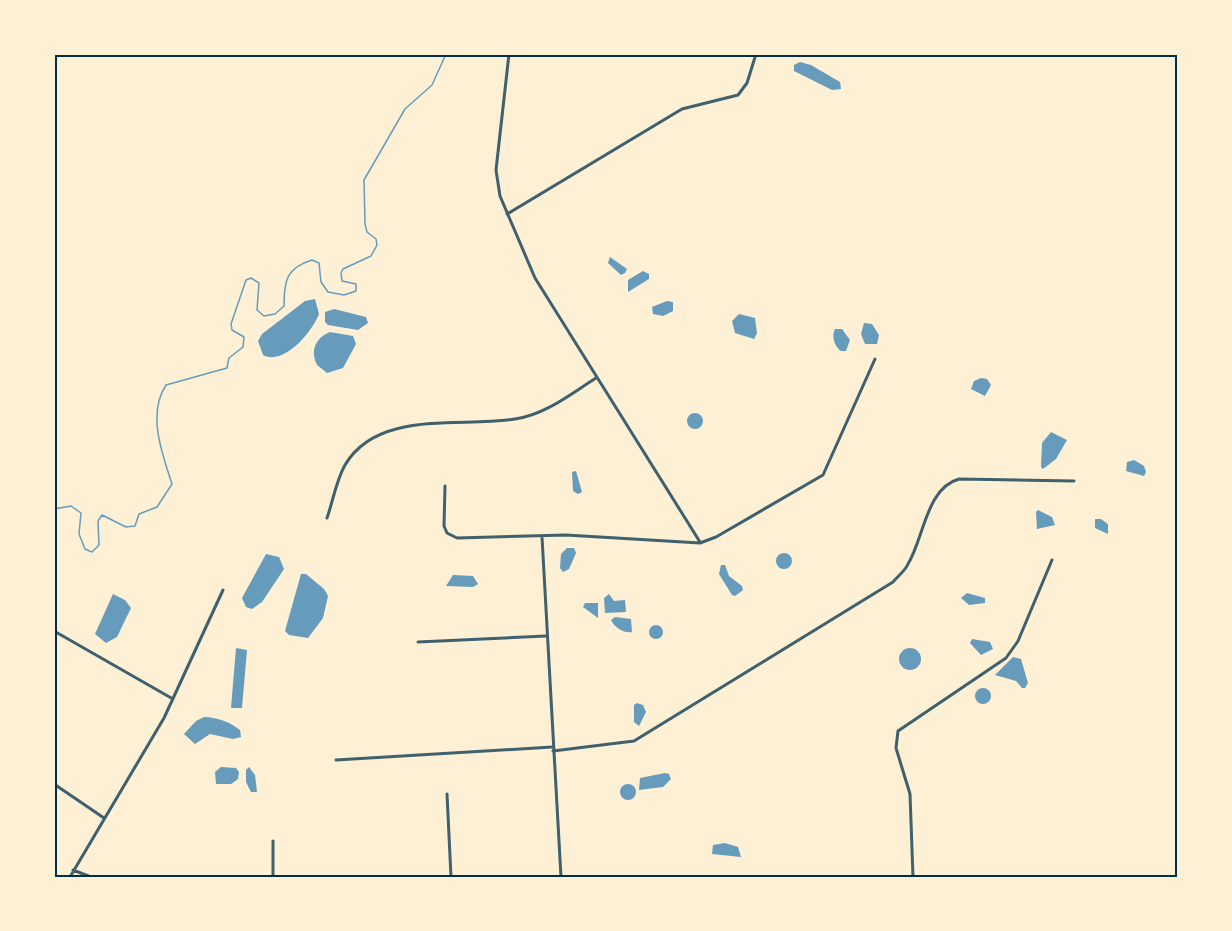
<svg xmlns="http://www.w3.org/2000/svg" width="1232" height="931" viewBox="0 0 1232 931" font-family="'Public Sans',sans-serif">
<style>
.water{fill:#669bbc}
.lines{fill:none;stroke-linecap:round;stroke-linejoin:round}
.stream{stroke:#669bbc;stroke-width:1.5}
.minor{stroke:#3f606c;stroke-width:3}
.neatline{fill:none;stroke:#003049;stroke-width:2}
</style>
<rect width="100%" height="100%" fill="#fdf0d5"/>
<path class="water" d="M800,62L811,65L840,82L841,89L832,90L794,71V65Z
M610,257L627,269L625,273L621,275L608,263Z
M643,271L649,274V279L628,292V280Z
M315,299L319,314C312,332 284,366 263,355L258,341L262,334L305,301Z
M667,301L673,302V311L663,316L653,314L652,307Z
M334,309L366,317L368,323L358,330L328,325L325,322V312Z
M739,314L755,318L757,333L754,339L735,333L732,321Z
M864,323L872,324L879,335L877,344H865L861,334Z
M835,329H842L850,340L846,351H841C835,347 831,337 835,329Z
M330,332L353,336L356,344L343,368L327,373L317,365C310,351 315,338 330,332Z
M981,378L987,379L991,385L985,396L971,389L974,381Z
M687 421a8 8 0 1 1 16 0a8 8 0 1 1-16 0Z
M1051,432L1067,440L1056,459L1043,469L1041,467L1042,443Z
M1134,460L1144,466L1146,472L1144,476L1126,471L1127,462Z
M576,471L582,492L578,494L573,491L572,472Z
M1038,510L1052,517L1055,525L1037,529L1036,512Z
M1095,519H1101L1108,524V534L1095,528Z
M567,548H574L576,553L569,569L563,572L560,568L561,554Z
M776 561a8 8 0 1 1 16 0a8 8 0 1 1-16 0Z
M266,554L279,557L284,569L262,602L252,609L246,607L242,598Z
M721,565H725L729,576L742,586L743,590L735,596L732,595L719,574Z
M301,574H306L324,589L328,596L323,618L308,638L289,635L285,631Z
M453,575L473,576L478,584L473,587L446,586Z
M967,593L985,598V603L969,605L961,598Z
M113,594L125,600L131,608L117,637L106,643L95,634Z
M609,594L614,601L625,600L626,612L605,613L604,598Z
M585,603H598V618L583,607Z
M615,617L631,619L632,632C624,634 614,627 611,620Z
M649 632a7 7 0 1 1 14 0a7 7 0 1 1-14 0Z
M972,639L990,642L993,649L981,655L970,643Z
M236,648L247,650L242,708H231Z
M899 659a11 11 0 1 1 22 0a11 11 0 1 1-22 0Z
M1013,657L1021,659L1028,683L1025,688H1022L1016,681L995,675Z
M975 696a8 8 0 1 1 16 0a8 8 0 1 1-16 0Z
M637,703L643,705L646,712L639,726L634,722V705Z
M204,717C216,717 230,722 240,730L241,737L233,739L210,734L195,744L184,734L196,721Z
M221,767L236,768L239,772L238,779L231,784H216L215,772Z
M249,767L255,775L257,792H251L246,782V770Z
M665,773L669,774L671,779L663,787L639,790L640,778Z
M620 792a8 8 0 1 1 16 0a8 8 0 1 1-16 0Z
M725,843L738,847L741,857L712,854L713,845Z"/>
<g class="lines">
<path class="stream" d="M54,509L71,506L81,513L79,534L85,549L92,552L99,545L98,521L102,515L126,527L135,526L139,514L157,507L172,484C162,453 147,414 166,385L227,368L229,358L243,347L244,337L232,330L231,324L246,280L251,278L259,283L257,310L264,316L275,314L284,306C284,281 286,268 312,260L319,263L321,282L328,292L344,295L356,291V284L342,281L341,273L343,269L371,256L377,245L376,239L367,232L365,224L364,180L405,109L432,85L446,54"/>
<path class="minor" d="M509,54L496,170L500,196L535,278L700,542
M507,214L682,109L738,95L747,83L756,54
M445,486L444,526L447,533L457,538L566,535L700,543L716,537L823,475L875,359
M327,518C333,501 336,481 345,465C378,409 461,428 515,419C545,415 572,393 596,378
M542,537L561,877
M54,631L173,699
M418,642L546,636
M553,751L634,741L893,582C898,576 905,571 908,564C924,538 926,488 959,479L1074,481
M336,760L552,747
M54,784L104,818
M447,794L451,877
M273,841V877
M73,870L91,877
M70,877L164,718L223,590
M913,877L910,794L896,748L898,731L1006,658L1018,641L1052,560"/>
</g>
<rect width="1232" height="931" fill="none" stroke="#fdf0d5" stroke-width="111"/>
<rect x="56" y="56" width="1120" height="820" class="neatline"/>
</svg>
